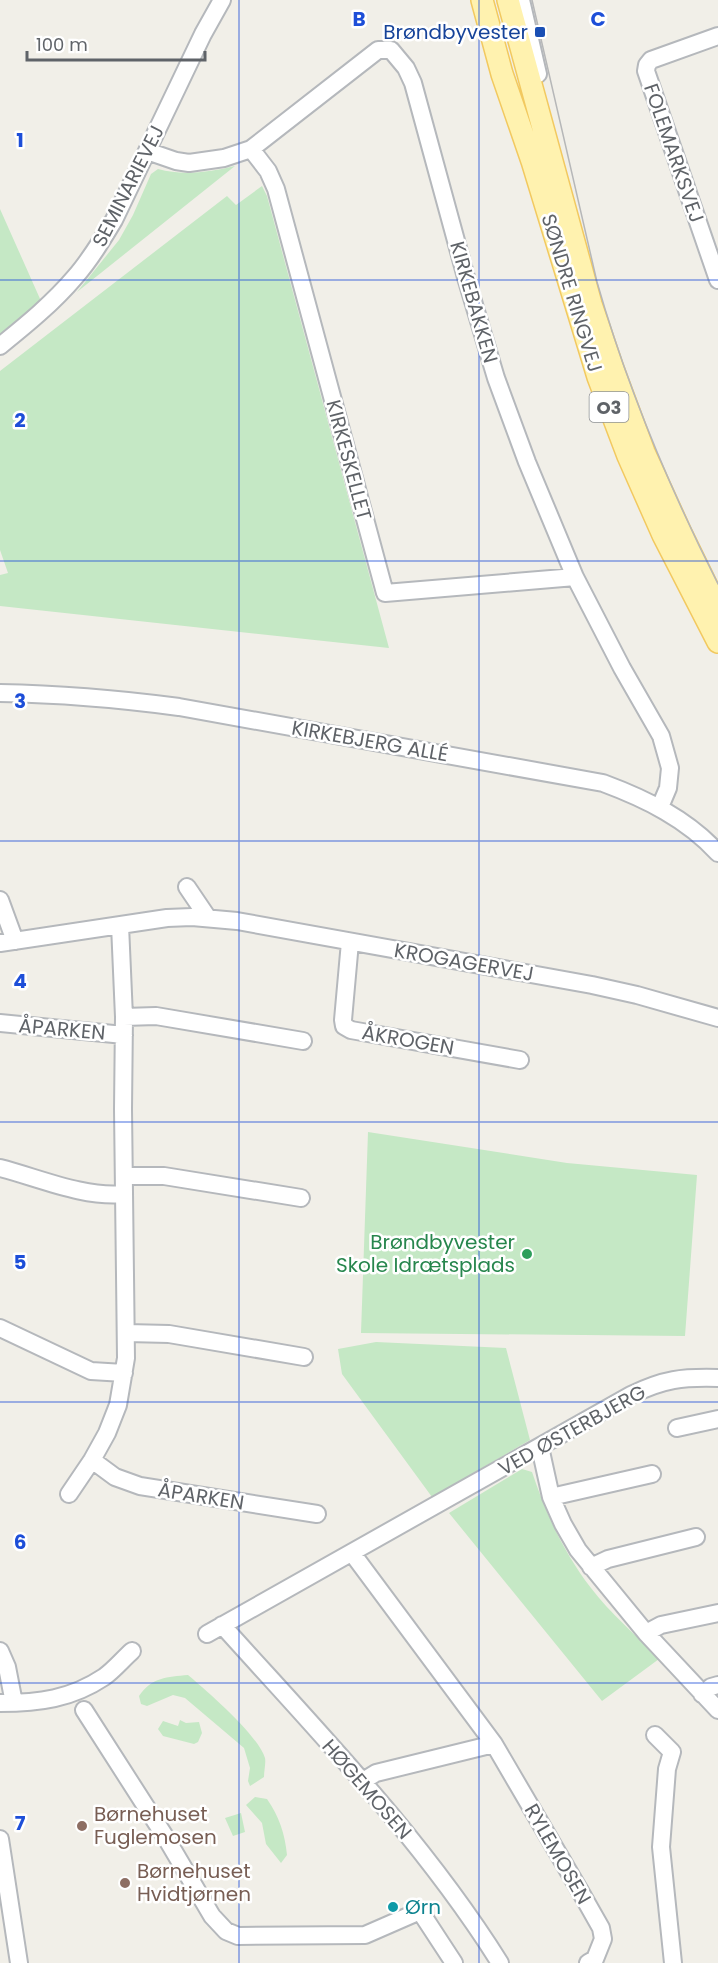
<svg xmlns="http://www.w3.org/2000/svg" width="718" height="1963" viewBox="0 0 718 1963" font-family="Poppins,sans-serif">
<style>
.green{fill:#c5e8c5}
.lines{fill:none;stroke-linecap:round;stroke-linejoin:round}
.minor-casing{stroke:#b5b8bc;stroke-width:20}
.major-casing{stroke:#f2c960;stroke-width:24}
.minor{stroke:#fff;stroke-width:16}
.major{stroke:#fff2af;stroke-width:21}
.tram{stroke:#b6b7b8;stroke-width:1.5}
.grid{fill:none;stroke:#1d4ed8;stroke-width:1.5;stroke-opacity:0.55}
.transit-dot{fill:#1a4fb4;stroke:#fff;stroke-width:2}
.leisure-dot{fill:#2e9e5b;stroke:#fff;stroke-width:2}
.education-dot{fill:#8d6e63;stroke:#fff;stroke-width:2}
.culture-dot{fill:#0f9aa8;stroke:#fff;stroke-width:2}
.labels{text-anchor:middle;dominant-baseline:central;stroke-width:5;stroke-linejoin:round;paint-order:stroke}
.shield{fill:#fff;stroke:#8f9295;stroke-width:1.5}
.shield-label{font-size:18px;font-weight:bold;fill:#5f6368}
.transit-label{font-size:20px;fill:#164399;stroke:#fff;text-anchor:end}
.street-label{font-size:20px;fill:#5f6368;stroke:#fff}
.leisure-label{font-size:20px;fill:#27864d;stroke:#fff;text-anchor:end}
.education-label{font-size:20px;fill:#785e54;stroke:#fff;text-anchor:start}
.culture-label{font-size:20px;fill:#0d838f;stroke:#fff;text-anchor:start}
.grid-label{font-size:20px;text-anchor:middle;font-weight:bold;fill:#1d4ed8;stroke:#fff;stroke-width:5;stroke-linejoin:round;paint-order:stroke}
</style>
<rect width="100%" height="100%" fill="#f1efe8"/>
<path class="green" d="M235,166L77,292L119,240L133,215L151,174L158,169C183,176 210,172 235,166Z
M262,186L267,196L389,648L0,606V575L8,573L0,550V371L227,196L236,205Z
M0,209L41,301L0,339Z
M368,1132L567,1163L697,1175L685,1336L361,1333Z
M376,1342L506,1348L530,1440L432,1497L342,1374L338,1349Z
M522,1469L532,1472C546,1514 564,1553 591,1588C609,1612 638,1637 659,1659L602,1701L449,1513Z
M188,1675C207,1691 258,1735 265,1758C266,1763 264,1771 264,1777L250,1786L248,1781L250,1768L244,1748L185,1698L173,1695L147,1706L141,1704L139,1696C152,1677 167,1677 188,1675Z
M180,1720L186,1723L199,1722L202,1733L198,1742L194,1744L163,1736L158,1729L163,1721L178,1726Z
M255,1797L267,1799C279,1816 285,1834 287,1855L281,1863L266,1844L262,1823L246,1805Z
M241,1813L245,1832L233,1836L225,1818Z"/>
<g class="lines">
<g class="minor-casing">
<path id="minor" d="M521,0L538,74
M718,36L651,60L647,65L646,71L718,280
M251,149L268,171L276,189L385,593L575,577
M147,151L176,161L189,163L224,158L251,149L378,50H391L406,68L413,83L467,281L496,378L527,462L575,577L622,668L661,736L670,768L668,788L660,807
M0,346C26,325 53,303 75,277C90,260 102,240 114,220L203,34L222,0
M0,693C61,694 119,699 179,707L603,783C646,799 687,819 718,853
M187,887L208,918
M0,900L15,941
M350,942L343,1020L344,1026L351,1030L520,1060
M0,943L167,918L192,917L237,921L592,985L637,995L718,1018
M124,1017L156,1016L303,1041
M0,1023L124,1035
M0,1168C39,1178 84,1198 124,1194
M124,1176H164L301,1198
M0,1328L91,1371L124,1373
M127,1333L169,1334L304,1357
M677,1428L718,1419
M540,1447L551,1497L563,1524L578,1550L646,1633L718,1710
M92,1460L115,1477L140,1486L317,1514
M69,1494L92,1460L107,1433L118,1405L126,1358L123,1109L124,1017L120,925
M551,1497L652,1474
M352,1553L494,1744L580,1891L601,1928L603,1939L595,1959L588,1963
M591,1567L608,1559L696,1537
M222,1625C320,1734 422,1839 500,1963
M646,1633L661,1625L718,1613
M207,1634L631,1395C664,1379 682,1377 718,1378
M0,1651L7,1667L14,1703
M702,1694L711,1687L718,1685
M0,1703C39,1703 71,1699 104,1677C114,1670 123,1659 132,1651
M84,1710L166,1838L212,1916L226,1931L238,1936L365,1935L420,1911L454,1963
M655,1735L672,1752L667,1769L661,1847L673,1963
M363,1781L376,1773L494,1744
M0,1839L19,1963"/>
</g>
<g class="major-casing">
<path id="major" d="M482,0L502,74L532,161L598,377L628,456L663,535L718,642
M508,0L591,304L613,369L644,452L680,531L718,609"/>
</g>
<use href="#minor" class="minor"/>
<use href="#major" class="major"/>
<path class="tram" d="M532,0L597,282C627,387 669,487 718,584"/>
</g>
<path class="grid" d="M239,0V1963M479,0V1963M0,280H718M0,561H718M0,841H718M0,1122H718M0,1402H718M0,1683H718"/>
<rect class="transit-dot" x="534" y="26" width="12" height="12" rx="3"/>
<circle class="leisure-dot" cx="527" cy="1254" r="6"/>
<g class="education-dot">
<circle cx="82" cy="1826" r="6"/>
<circle cx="125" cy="1883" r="6"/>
</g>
<circle class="culture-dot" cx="393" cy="1907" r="6"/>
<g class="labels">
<rect class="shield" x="589.5" y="392" width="39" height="30" rx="4.5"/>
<g class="shield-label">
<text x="609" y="407">O3</text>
</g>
<g class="transit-label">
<text x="528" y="32">Brøndbyvester</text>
</g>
<g class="street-label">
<text transform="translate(674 153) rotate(71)">FOLEMARKSVEJ</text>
<text transform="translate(128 186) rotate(-63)">SEMINARIEVEJ</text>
<text transform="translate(572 293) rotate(73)">SØNDRE RINGVEJ</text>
<text transform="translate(474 302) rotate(74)">KIRKEBAKKEN</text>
<text transform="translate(349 460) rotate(75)">KIRKESKELLET</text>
<text transform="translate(370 741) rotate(10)">KIRKEBJERG ALLÉ</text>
<text transform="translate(464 962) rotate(10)">KROGAGERVEJ</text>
<text transform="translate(62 1029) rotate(5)">ÅPARKEN</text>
<text transform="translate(408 1040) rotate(10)">ÅKROGEN</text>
<text transform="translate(572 1430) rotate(-29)">VED ØSTERBJERG</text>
<text transform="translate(201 1496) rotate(9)">ÅPARKEN</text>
<text transform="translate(367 1789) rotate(49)">HØGEMOSEN</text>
<text transform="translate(558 1854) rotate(60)">RYLEMOSEN</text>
</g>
<g class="leisure-label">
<text x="515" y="1242">Brøndbyvester<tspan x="515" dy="23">Skole Idrætsplads</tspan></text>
</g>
<g class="education-label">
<text x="94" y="1814">Børnehuset<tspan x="94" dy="23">Fuglemosen</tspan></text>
<text x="137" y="1871">Børnehuset<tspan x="137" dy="23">Hvidtjørnen</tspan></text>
</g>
<g class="culture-label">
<text x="405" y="1907">Ørn</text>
</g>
</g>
<g class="grid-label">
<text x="359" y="26">B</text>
<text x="598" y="26">C</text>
<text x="20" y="147">1</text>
<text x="20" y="427">2</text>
<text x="20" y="708">3</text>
<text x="20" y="988">4</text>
<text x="20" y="1269">5</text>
<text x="20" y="1549">6</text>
<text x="20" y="1830">7</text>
</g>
<path d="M27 51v9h178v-9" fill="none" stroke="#5f6368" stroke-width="3"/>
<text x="36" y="51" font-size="18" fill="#5f6368" stroke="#ffffff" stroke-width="4.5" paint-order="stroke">100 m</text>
</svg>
